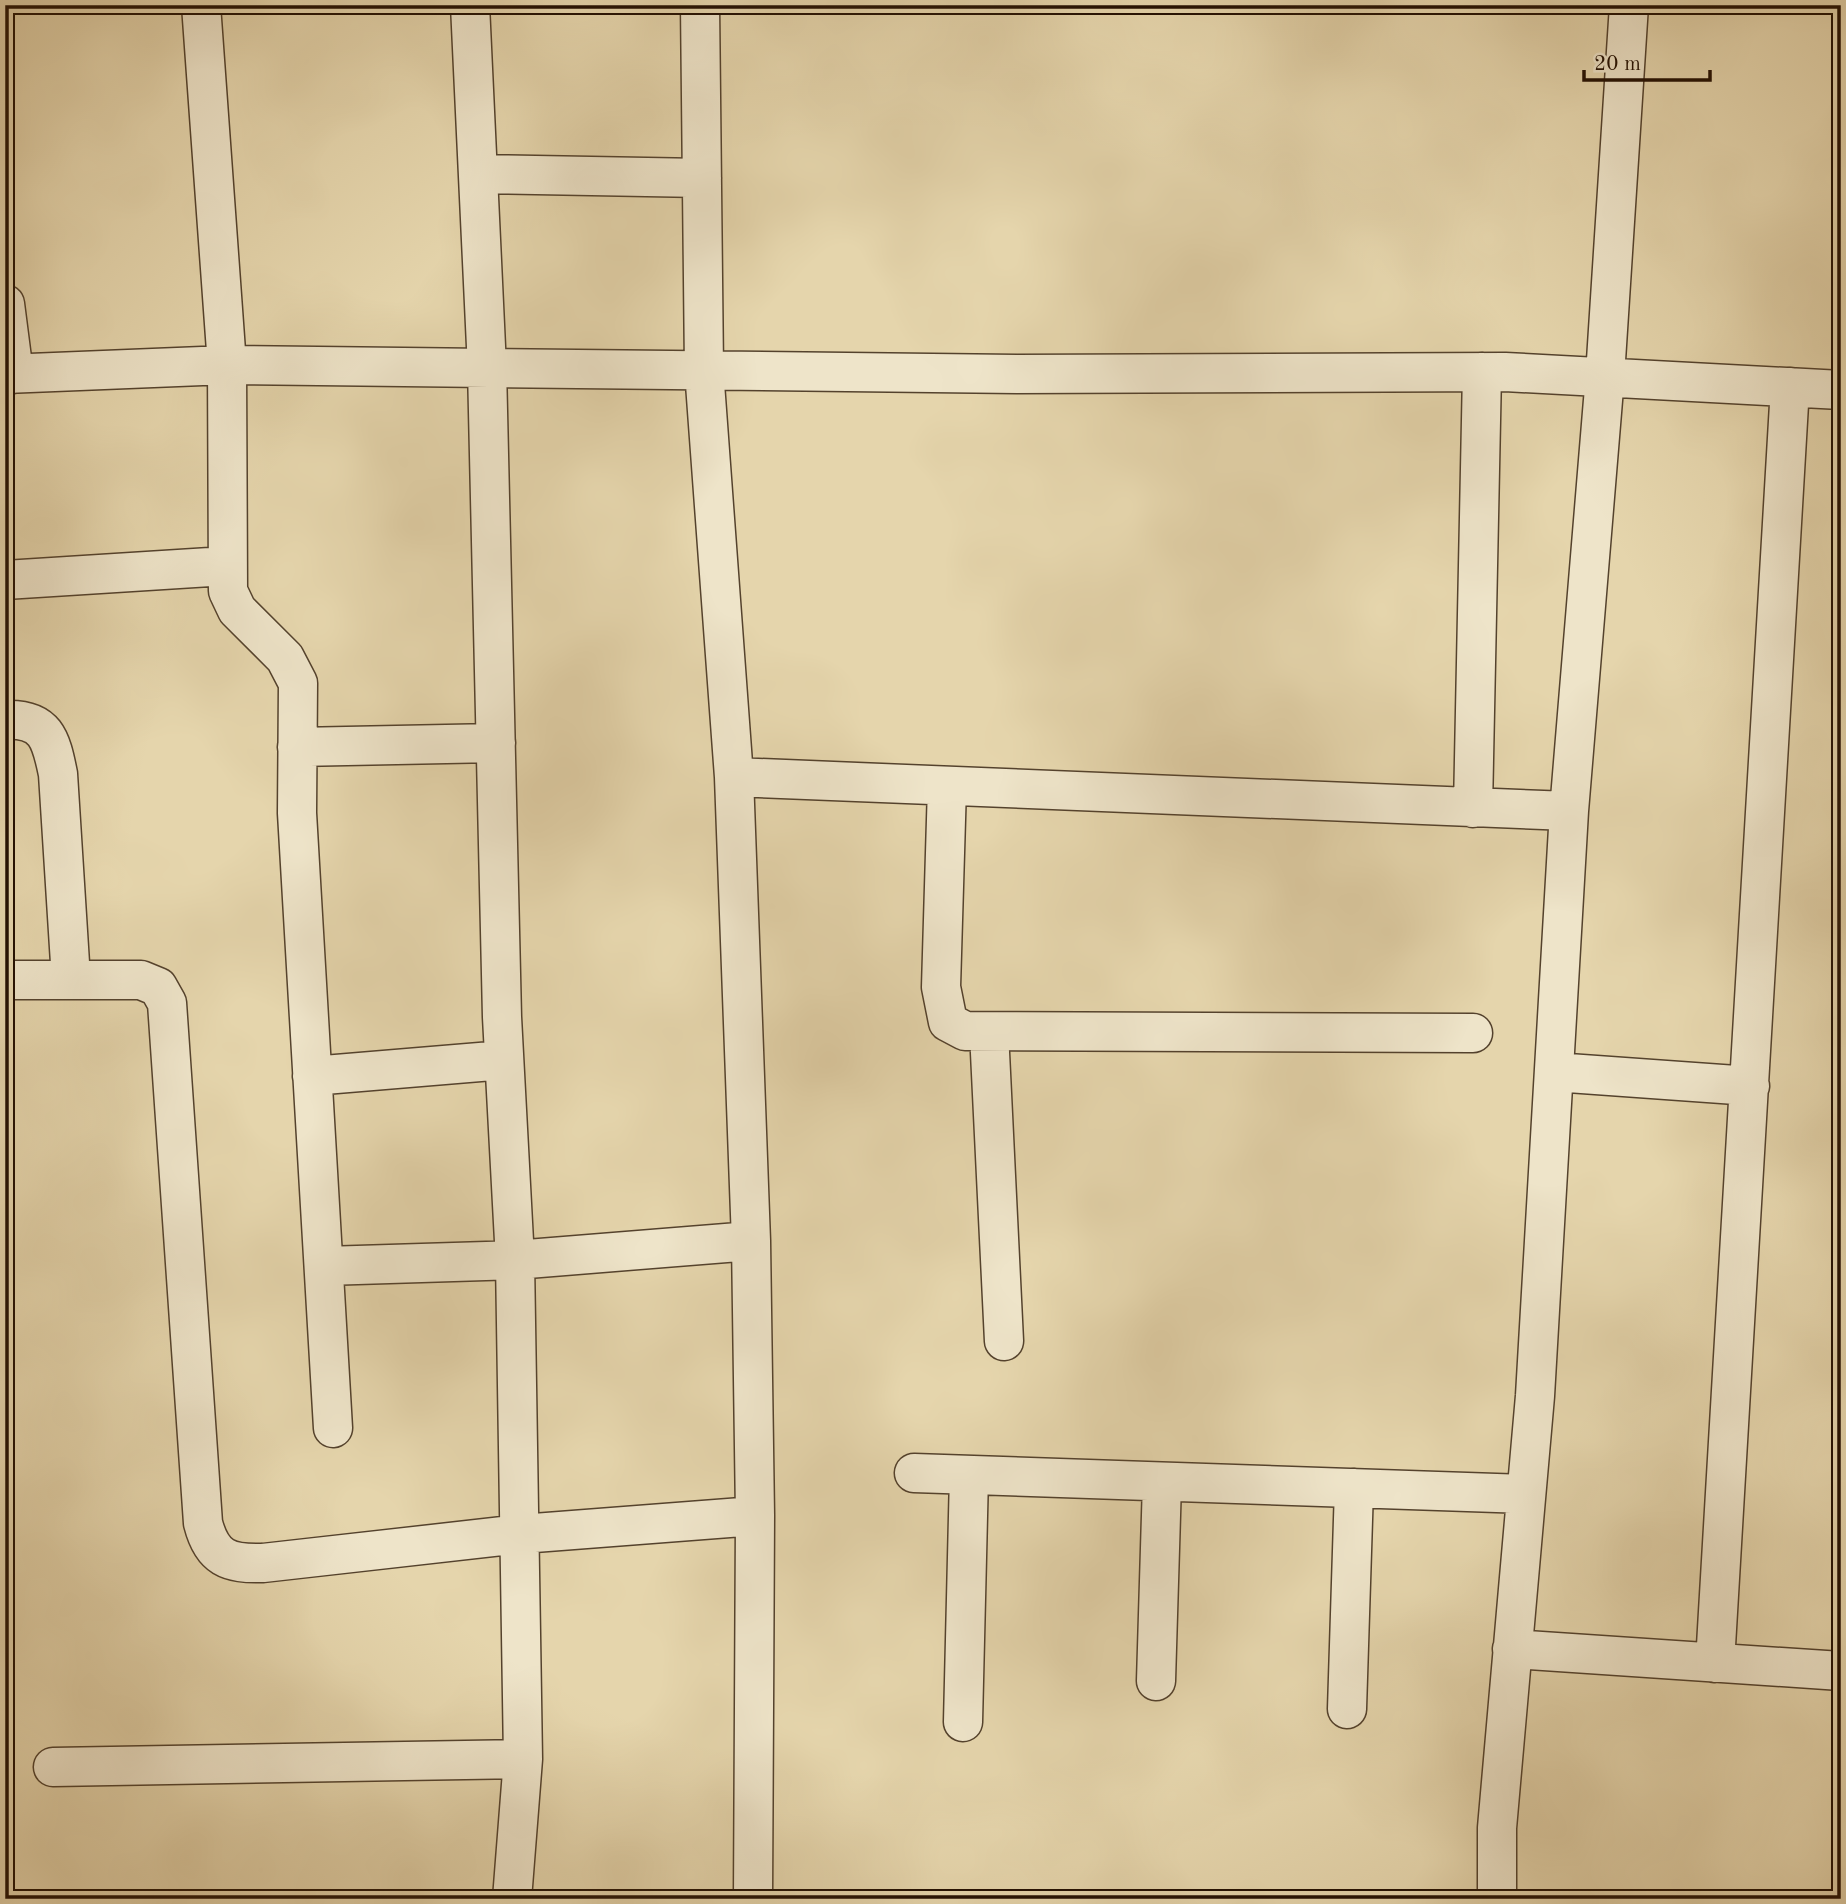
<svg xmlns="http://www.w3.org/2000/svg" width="1846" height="1904" viewBox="0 0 1846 1904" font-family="'Old Standard TT',serif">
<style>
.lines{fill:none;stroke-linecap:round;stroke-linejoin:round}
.minor-casing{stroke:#54422d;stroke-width:41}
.minor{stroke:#eee4c9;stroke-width:38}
</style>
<rect width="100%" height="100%" fill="#e5d5ac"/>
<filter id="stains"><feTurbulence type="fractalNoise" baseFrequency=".00286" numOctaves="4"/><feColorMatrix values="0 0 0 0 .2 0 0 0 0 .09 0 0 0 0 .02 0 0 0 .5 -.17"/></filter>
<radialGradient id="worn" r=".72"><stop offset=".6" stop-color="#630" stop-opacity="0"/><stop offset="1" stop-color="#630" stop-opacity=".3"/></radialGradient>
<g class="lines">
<g class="minor-casing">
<path id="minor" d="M201,5L227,365L228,591L237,610L285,658L298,683L297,813L333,1428
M470,5L487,368L502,1017L515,1260L523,1759L512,1899
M700,5L704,370L734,777L751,1241L755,1516L753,1899
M478,174L702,178
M5,304L14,374
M5,374L227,365L1017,374L1505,372L1841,390
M5,580L226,566
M5,720C46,718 51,739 58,774L71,979
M297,747L496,743
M734,777L1569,811
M947,786L941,987L948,1022L965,1031L1473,1033
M1473,808L1482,372
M5,980H141L158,987L167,1003L203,1523C212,1558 228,1564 263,1563L521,1534L755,1516
M989,1032L1004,1341
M1554,1072L1750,1086
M312,1076L504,1060
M325,1266L515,1260L751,1241
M914,1473L1526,1494
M1512,1649L1841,1671
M1715,1663L1790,387
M1156,1681L1162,1482
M1347,1709L1354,1488
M963,1722L969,1475
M53,1767L523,1759
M1497,1899V1828L1535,1396L1569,811L1605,376L1629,5"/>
</g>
<use href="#minor" class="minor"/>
</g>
<rect width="1846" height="1904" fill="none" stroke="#e5d5ac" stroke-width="28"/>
<rect x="7" y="7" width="1832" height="1890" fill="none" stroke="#241103" stroke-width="3.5"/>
<rect x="14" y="14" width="1818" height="1876" fill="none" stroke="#241103" stroke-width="2"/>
<path d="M1584 70v10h126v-10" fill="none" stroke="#241103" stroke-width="3.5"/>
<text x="1594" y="70" font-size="21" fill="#241103" stroke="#eee4c9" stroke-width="5" paint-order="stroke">20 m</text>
<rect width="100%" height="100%" filter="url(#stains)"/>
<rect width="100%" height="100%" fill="url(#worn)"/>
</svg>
